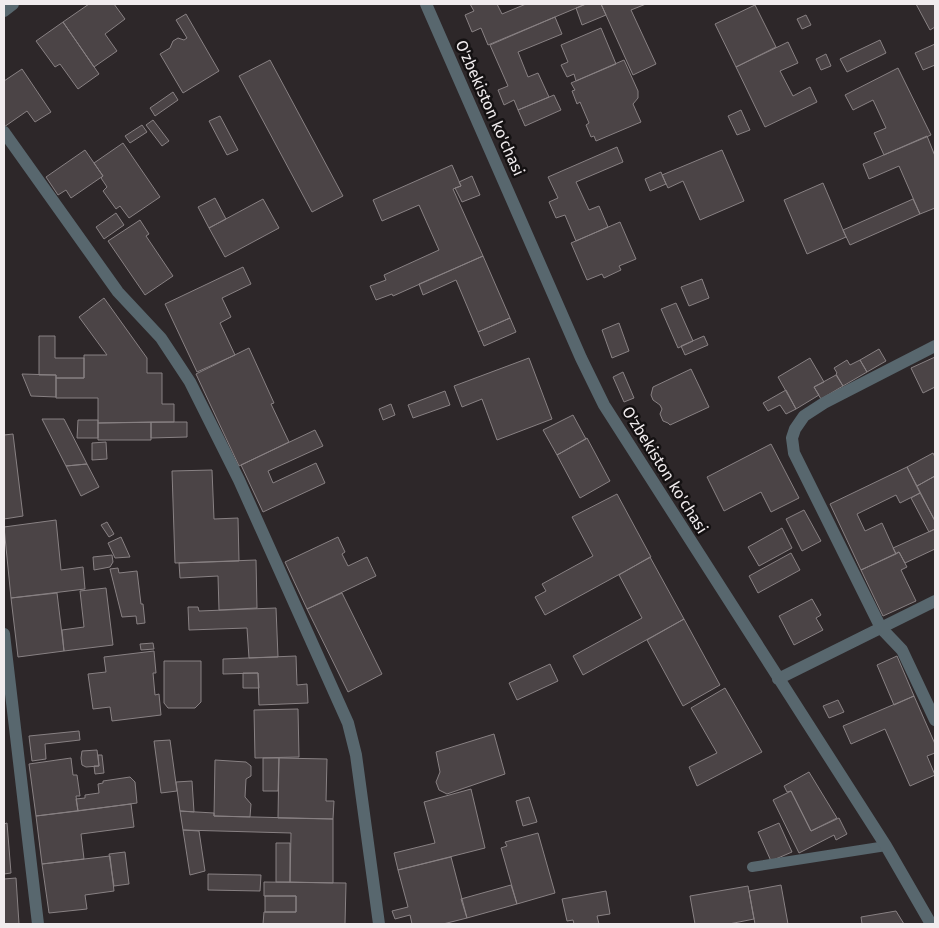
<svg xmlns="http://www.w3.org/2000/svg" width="939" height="928" viewBox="0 0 939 928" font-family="'Fira Sans',sans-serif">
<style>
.building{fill:#4b4446;stroke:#888183}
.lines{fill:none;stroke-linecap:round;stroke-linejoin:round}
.lane{stroke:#58676e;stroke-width:10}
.street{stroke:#58676e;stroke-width:12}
.labels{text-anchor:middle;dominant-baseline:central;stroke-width:5;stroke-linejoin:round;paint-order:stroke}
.street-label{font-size:16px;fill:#f1ecee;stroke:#141112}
</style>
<rect width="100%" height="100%" fill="#2d2729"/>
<path class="building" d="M89,4H114L125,19L105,34L117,51L94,67L63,22Z
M470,4H497L502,14L526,4H586L488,45L481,28L472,32L465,15L474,11Z
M586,4H601L606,15L582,25L576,8Z
M601,4H646L631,10L656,64L633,75Z
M916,4H935V27L930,30Z
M755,5L776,47L736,67L715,24Z
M186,14L219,71L183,93L160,54L170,48L173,41L178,38L184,40L187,38L176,20Z
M806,15L811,25L802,29L797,19Z
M555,17L562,34L518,52L528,77L538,73L549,97L518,110L514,100L504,105L498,90L508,86L490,45Z
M63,22L99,74L78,89L60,64L55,67L36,41Z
M601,28L616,64L576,81L574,74L567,77L561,65L568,62L561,45Z
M880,40L886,53L847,72L840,59Z
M788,42L798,63L780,71L793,96L810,87L817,102L765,127L736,67Z
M935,44V65L923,70L915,53Z
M826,54L831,66L821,70L816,59Z
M270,60L343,196L312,212L239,76Z
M624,60L638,91V98L633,104L641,122L596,141L594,136L591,137L586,125L589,123L580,102L577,104L572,91L575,90L571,83Z
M898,68L931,135L884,155L874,133L886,128L873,100L853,110L845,95Z
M22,69L51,112L35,122L27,111L4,127V81Z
M173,92L178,100L155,116L150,108Z
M554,95L561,110L525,126L518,110Z
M741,110L750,130L737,135L728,116Z
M220,116L238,150L227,155L209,121Z
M153,120L169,141L162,146L146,125Z
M142,125L147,132L130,143L125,136Z
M927,136L935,156V208L920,214L899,166L869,179L863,164Z
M123,143L160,197L129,218L120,206L116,209L103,191L107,187L101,178L103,176L94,163Z
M617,147L623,162L576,182L589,210L599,206L608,227L576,241L565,215L556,218L549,202L558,198L548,177Z
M85,150L103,176L71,198L66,190L58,195L46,177Z
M722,150L744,201L700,220L683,181L668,188L662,175Z
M452,165L461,186L453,189L483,256L393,296L392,294L376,300L370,286L386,280L384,275L439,250L419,205L382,221L373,200Z
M661,172L666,184L650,191L645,179Z
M472,176L480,195L462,202L455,188L461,186L459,182Z
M823,183L846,237L807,254L784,200Z
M215,198L226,219L209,228L198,207Z
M263,199L279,228L225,257L209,228Z
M913,199L920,214L850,245L843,230Z
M116,213L124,225L104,239L96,227Z
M140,220L149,234L146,236L173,276L145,295L108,241Z
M620,222L636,259L619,266L621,270L604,278L602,274L587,280L571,243Z
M483,256L510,318L478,332L456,280L423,295L419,284Z
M243,267L251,284L222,298L231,317L220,323L235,355L197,372L165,304Z
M702,279L709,298L689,306L681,287Z
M104,298L147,358V373H162V404H174V422L98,423V398H56V378H84V355H107L79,317Z
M676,303L693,341L678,348L661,309Z
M510,318L516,332L484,346L478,332Z
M619,323L629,351L612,358L602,330Z
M39,336H55V358H84V378H56V375H39Z
M704,336L708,345L685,355L681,346Z
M249,348L274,403L271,404L289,442L239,466L196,374Z
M879,349L886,361L867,372L860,360Z
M935,357V387L923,393L911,368Z
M529,358L552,419L497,440L482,399L462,407L454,386Z
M810,358L824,382L814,387L819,395L796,409L778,377Z
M847,360L850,365L860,360L867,372L843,386L836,374L837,373L834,368Z
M691,369L709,407L670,425L668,423L663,421L660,414L662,409L660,405L653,400L651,395L653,387Z
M623,372L634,398L624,402L613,377Z
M22,374L56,375V397L31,396Z
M836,375L843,386L821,399L814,387Z
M786,390L796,409L786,414L780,405L768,411L763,403Z
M445,391L450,405L413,418L408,405Z
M391,404L395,415L383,420L379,409Z
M573,415L586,439L557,455L543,430Z
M42,419H64L87,464L66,466Z
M78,420H98V438H77Z
M151,422H187V437L151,438Z
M151,422V440H98V423Z
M315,430L323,446L268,471L273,483L316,463L325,483L263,512L241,465Z
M13,434L23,516L4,519V435Z
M587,438L610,481L580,498L557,455Z
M106,442L107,459L92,460V443Z
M771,444L799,498L771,512L761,492L724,511L707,477Z
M933,453L935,457V476L917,486L907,467Z
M87,464L99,487L81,496L66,466Z
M907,467L920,493L900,503L896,495L857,514L865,531L882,523L896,554L861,570L830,504Z
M212,470L214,519L238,518L239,561L175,563L172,471Z
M935,476V521L917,486Z
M920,493L935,521V529L929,532L911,498Z
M617,494L651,557L545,615L535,597L546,591L542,584L593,556L572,517Z
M804,510L821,541L802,551L786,519Z
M56,520L61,570L83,567L85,589L11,598L4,527Z
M107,522L114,534L109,537L101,525Z
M782,528L792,548L759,566L748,547Z
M935,529V549L905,563L899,552L896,554L893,548Z
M121,537L130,557L115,558L108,543Z
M338,537L345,552L342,554L348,566L367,557L376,576L307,609L285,562Z
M899,552L907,567L901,570L916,601L883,616L861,570Z
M791,553L800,570L758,593L749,576Z
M112,555L113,562L110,567L94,570L93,557Z
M650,557L684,619L583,675L573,656L642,618L619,575Z
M256,560L257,608L219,610L218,576L180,578L179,563Z
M118,568L119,573L137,571L141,604H143L145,623L137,624L136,616L122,617L110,569Z
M106,588L113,645L64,651L62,630L84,627L80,591Z
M57,593L64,651L18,657L11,598Z
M342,593L382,674L348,692L307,609Z
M812,599L821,615L816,618L823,630L794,645L779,616Z
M188,607H198L199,611L276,608L278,657L249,658L247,628L189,630Z
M684,619L720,685L683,706L647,640Z
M153,643L154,649L141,650L140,644Z
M154,651L156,673H153L155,695L159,694L161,715L112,721L110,707L93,709L88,674L106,672L104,657Z
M296,656L297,685L307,684L308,703L259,705L258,673L223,674V659Z
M897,656L914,696L894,705L877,665Z
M164,661H201V702L195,708H168L164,703Z
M550,664L558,681L517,700L509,683Z
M243,673H258L259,688H243Z
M725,688L762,752L697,786L689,767L717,753L691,708Z
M914,696L935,744V753L927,756L935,775L910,786L885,729L851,744L843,726Z
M838,700L844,712L829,718L823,706Z
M298,709L299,757L255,758L254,710Z
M79,731L80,740L45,744L46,759L32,761L29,736Z
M494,734L505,774L447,794L439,790L436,782L440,772L436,752Z
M170,740L177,791L161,793L154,741Z
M97,750L99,766L86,767L82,765L81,758L82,751Z
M98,755H102L104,773L95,774L94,766H99Z
M71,758L73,775H77L80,796H76L78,811L36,816L29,764Z
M263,758H279L278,791H263Z
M279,758L327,759L326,801H334L333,819L278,818Z
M215,760L246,762L251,766V776L246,779L245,797L251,804L250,817L214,816Z
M809,772L837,818L811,831L791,791L787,792L784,786Z
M130,777L135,782L137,803L78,811L76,799L85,798V795L99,793L98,784L103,783V781Z
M192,781L194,812L180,811L176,782Z
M471,789L485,848L398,870L394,853L435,843L424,802Z
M791,791L811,831L839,818L847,834L836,840L834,835L799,853L773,800Z
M529,797L537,822L523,826L516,801Z
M131,804L134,827L81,834L84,859L42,864L36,816Z
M180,811L214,813V816L333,819V883L290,882L291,833L183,830Z
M7,823L11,873L4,874V824Z
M779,823L792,852L771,861L758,832Z
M183,830L199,831L205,871L190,875Z
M538,833L555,893L517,904L501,848L507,846L505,842Z
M276,843H290V882H276Z
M125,852L129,884L114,886L109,854Z
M110,856L114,891L85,895L87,909L49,913L42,864Z
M451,857L467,918L443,924H412L410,915L395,919L392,911L408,907L398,870Z
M208,874L261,875L260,891L208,890Z
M16,878L19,924H4V879Z
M264,882L346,883L345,924H263L264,912H296V896H264Z
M511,885L517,904L467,918L461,899Z
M781,885L788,924H755L749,891Z
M748,886L754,919L729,924H695L690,896Z
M606,891L610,914L597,916L599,924H574L573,920L567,921L562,899Z
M265,896H296V912H265Z
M896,911L904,924H862L861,917Z"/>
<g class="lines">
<path class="lane" d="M752,867L886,846"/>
<path class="street" d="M426,4L581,358L604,405L886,846L931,924
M4,11L13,4
M4,132L118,292L161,338L190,382L239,480L348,723L356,755L379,924
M935,346L824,403L804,416L795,429L792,438L794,453L881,628L902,650L935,720
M4,634L38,924
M778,679L935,601"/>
</g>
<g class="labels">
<g class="street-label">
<text transform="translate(490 108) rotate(66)">O'zbekiston ko'chasi</text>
<text transform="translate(665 470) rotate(58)">O'zbekiston ko'chasi</text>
</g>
</g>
<rect width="939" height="928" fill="none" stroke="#f1ecee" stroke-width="10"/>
</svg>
